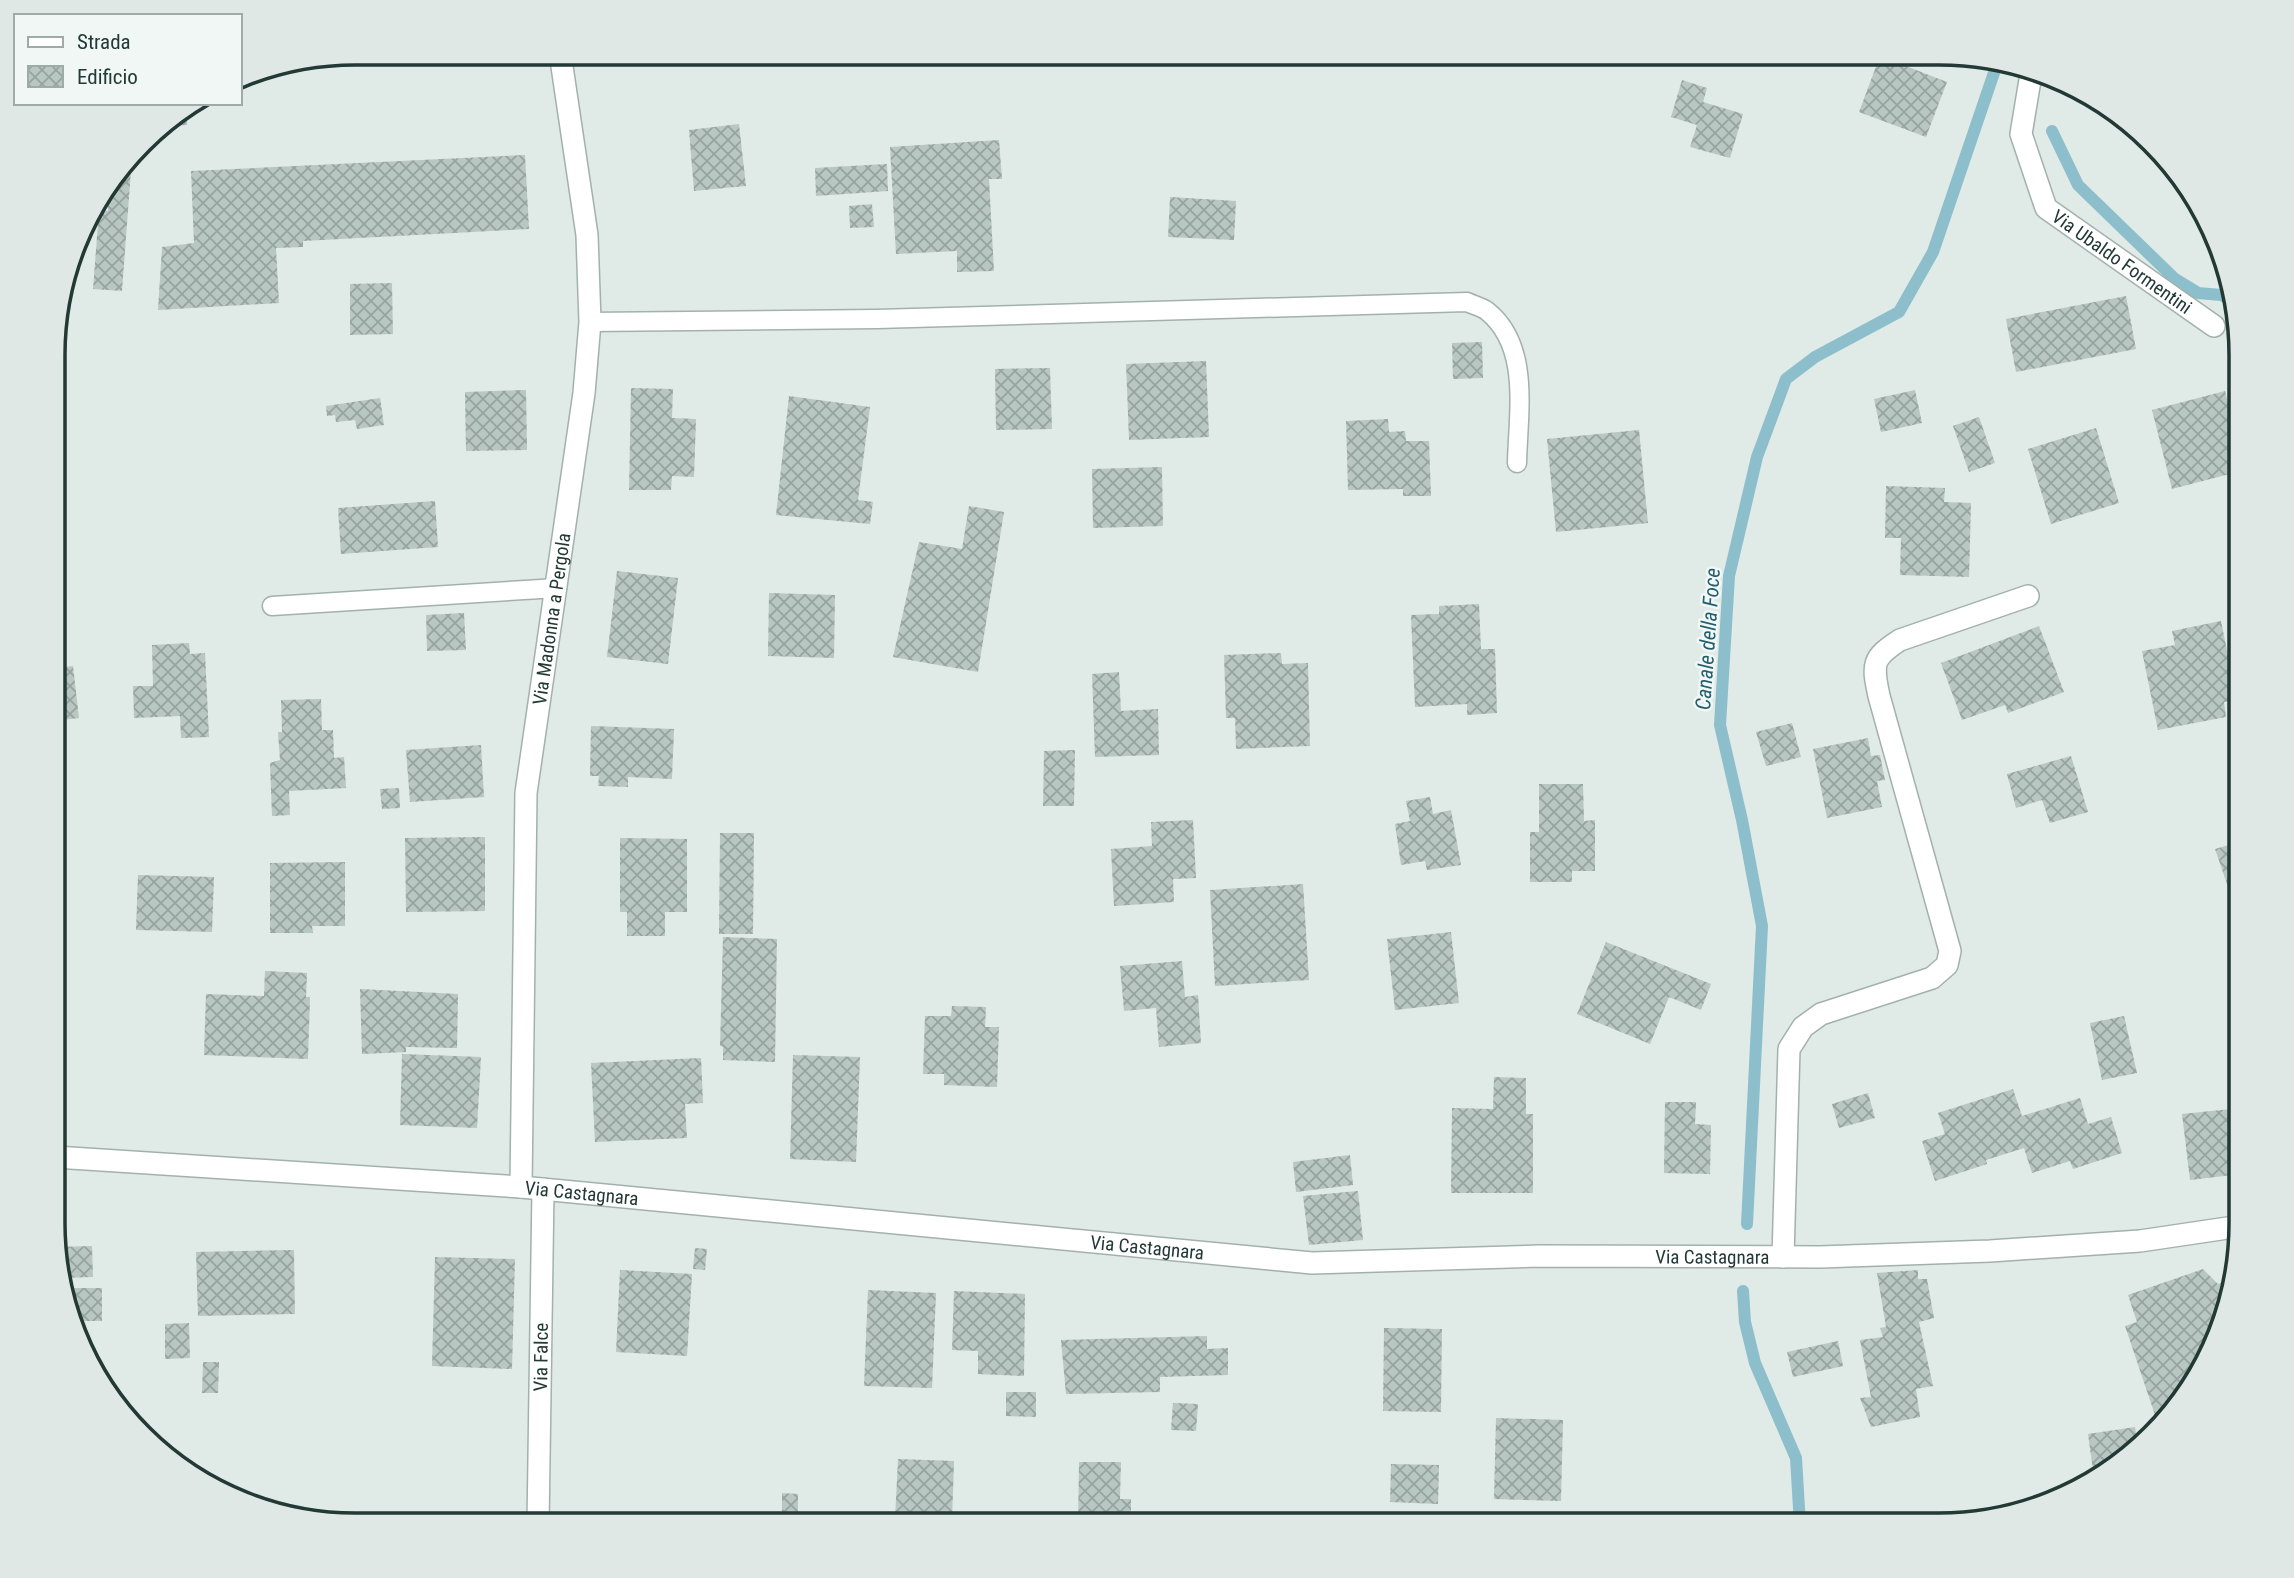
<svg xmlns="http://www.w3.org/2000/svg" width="2294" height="1578" viewBox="0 0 2294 1578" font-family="'Roboto Condensed',sans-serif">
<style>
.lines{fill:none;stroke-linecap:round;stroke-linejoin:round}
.stream{stroke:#8cbecc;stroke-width:12}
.building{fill:url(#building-cross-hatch)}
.lane-casing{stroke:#a3b1ad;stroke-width:21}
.street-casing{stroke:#a3b1ad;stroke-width:24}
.lane{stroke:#fff;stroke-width:18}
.street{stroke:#fff;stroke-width:21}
.labels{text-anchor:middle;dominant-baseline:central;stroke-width:5;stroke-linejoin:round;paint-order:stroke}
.street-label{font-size:19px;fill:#223934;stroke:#f0f7f4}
.water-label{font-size:21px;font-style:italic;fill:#215f70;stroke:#f0f7f4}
.rim{fill:none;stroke:#223934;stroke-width:3.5}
</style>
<defs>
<pattern id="building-cross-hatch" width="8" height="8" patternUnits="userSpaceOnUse" patternTransform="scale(1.75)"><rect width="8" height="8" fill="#b9c7c2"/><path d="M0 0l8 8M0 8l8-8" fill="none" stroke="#96a39e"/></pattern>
</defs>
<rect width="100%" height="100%" fill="#e0eae6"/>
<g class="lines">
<path class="stream" d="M2052,131L2078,185L2175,279L2198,293L2221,295L2230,299
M1747,1224L1762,926L1742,820L1720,725L1729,576L1757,457L1786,379L1815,357L1899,312L1933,252L1998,61
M1743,1291L1745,1322L1755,1363L1796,1458L1800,1525"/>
</g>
<path class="building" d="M1880,56L1947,82L1926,137L1859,112Z
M1682,80L1707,88L1703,102L1743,114L1730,158L1690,147L1697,125L1671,117Z
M186,108L187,125L164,126V122Z
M739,124L746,186L694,191L689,130Z
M999,140L1002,179H989L994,271L957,272V251L896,254L890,147Z
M525,155L529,229L303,241V247L276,248L279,303L158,310L162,247L194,243L191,171Z
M132,157L122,291L93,289L99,211H108L109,187Z
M887,164L888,191L816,196L815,168Z
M1170,197L1236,201L1234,240L1168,237Z
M872,204L874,227L850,228L849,206Z
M392,283L393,334L350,335V284Z
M2126,296L2136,349L2016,372L2006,319Z
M1482,342L1483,378L1453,379L1452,343Z
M1206,361L1209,437L1129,440L1126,364Z
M1050,368L1052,429L996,430L995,369Z
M631,388L673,389L672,418L696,419L694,477L672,476L671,490H629Z
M526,390L527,450L466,451L465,392Z
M1915,390L1922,423L1881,432L1874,399Z
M2225,391L2241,453V471L2172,489L2152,410Z
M789,396L870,407L858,500L873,502L870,524L776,515Z
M380,398L384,425L357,429L355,420L336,422L335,415L327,416L326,406Z
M1979,417L1995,463L1969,472L1953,426Z
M1388,419L1389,432L1405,431L1406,441H1429L1431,496H1403V489L1348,490L1346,421Z
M2096,428L2119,503L2051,524L2028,449Z
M1639,430L1648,523L1556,532L1547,439Z
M1162,467L1163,526L1093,528L1092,469Z
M1886,486L1945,488L1944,502L1971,503L1969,577L1900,575L1901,538H1885Z
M435,501L438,547L341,554L338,508Z
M969,506L1004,512L978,672L893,657L919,542L962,549Z
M617,571L678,578L668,664L607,657Z
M769,593L835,595L834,658L768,656Z
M1479,604L1481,649H1495L1497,713L1467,715V704L1415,707L1411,615L1439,614V606Z
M464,613L466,650L427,651L426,615Z
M2221,621L2237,700L2224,702L2226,717L2158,730L2142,651L2175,645L2172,631Z
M2039,626L2064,692L2008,713L2005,705L1962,720L1941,663Z
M189,643L190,654L205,653L209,737L181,738L180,716L134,718L133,686H153L152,645Z
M1281,653L1282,664L1308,663L1310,746L1236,749L1235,718H1226L1224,655Z
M73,666L79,718L55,721V668Z
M1119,672L1121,711L1158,709L1159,755L1095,757L1092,674Z
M321,699L322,730H333L334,758L344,757L346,788L289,791L290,815L272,816L270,763L280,760L278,732H282L281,700Z
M1792,723L1801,757L1766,766L1756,732Z
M591,726L674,729L672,779L628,777V787L598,786L599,776H590Z
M1868,738L1871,756L1880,755L1885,780L1877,781L1882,807L1827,818L1813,749Z
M481,745L484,797L410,802L406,750Z
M1075,750L1074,806H1043L1044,751Z
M2071,756L2088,812L2050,823L2042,800L2016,808L2007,774Z
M1539,784H1583L1584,821L1595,820V871H1572V882H1530V832H1539Z
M399,788L400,808L382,809L380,789Z
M55,793H64L66,892H55Z
M1430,797L1433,814L1451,810L1461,865L1427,870L1425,861L1401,865L1395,824L1410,821L1406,801Z
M2241,811V882L2228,887L2215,849L2239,842L2230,815Z
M1193,820L1196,878L1173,879L1174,902L1114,906L1111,849L1152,846L1151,822Z
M720,833H754L753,934H719Z
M485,837V911L406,912L405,838Z
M620,838L687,839V912H665V936H627V912H620Z
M345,862V926H312L313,933H270V863Z
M138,875L214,877L212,932L136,930Z
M1303,884L1309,980L1215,986L1210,890Z
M1451,932L1459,1003L1395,1010L1387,939Z
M723,937L777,939L775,1062L723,1060V1047L720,1046Z
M1606,942L1711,984L1701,1010L1669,997L1650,1044L1577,1014Z
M1182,961L1185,997L1198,995L1201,1043L1159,1047L1156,1008L1124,1011L1120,966Z
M265,971L307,973L306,997H310L308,1059L204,1055L206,994L264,996Z
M360,989L458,994L457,1048L406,1047V1052L362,1054Z
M952,1006L986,1007L985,1027H999L997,1087L944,1085V1074H923L925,1016H951Z
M2124,1016L2137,1073L2102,1080L2090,1023Z
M402,1054L481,1057L477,1128L400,1125Z
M793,1055L860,1057L856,1162L790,1159Z
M701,1058L703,1103L685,1104L687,1138L595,1142L591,1063Z
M1494,1077L1526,1078V1114H1533V1193H1451L1452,1108L1493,1109Z
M2013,1089L2022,1116L2080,1098L2088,1124L2111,1117L2122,1153L2073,1169L2070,1161L2032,1173L2024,1148L1986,1160L1987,1164L1935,1181L1922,1141L1945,1134L1938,1113Z
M1868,1093L1875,1118L1839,1128L1832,1104Z
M1665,1102H1696L1695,1124L1711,1125L1710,1174L1664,1173Z
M2241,1108V1174L2190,1180L2182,1114Z
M1350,1155L1353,1185L1296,1192L1293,1162Z
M1358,1191L1363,1240L1309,1245L1303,1196Z
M92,1246L93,1277L60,1278L55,1263V1247Z
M695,1248L707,1249L705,1270L693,1269Z
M294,1250L295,1314L198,1316L196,1252Z
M435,1257L515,1259L512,1369L432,1366Z
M2203,1269L2218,1284L2234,1278L2225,1321L2179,1407L2155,1415L2125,1326L2137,1322L2128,1295Z
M620,1270L692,1274L687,1356L616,1352Z
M1918,1270V1279H1927L1934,1318L1919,1322L1933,1386L1916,1389L1920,1417L1871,1427L1860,1398L1871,1397L1860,1340L1883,1337L1880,1328L1886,1327L1877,1273Z
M70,1288H102V1321H75L70,1308Z
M868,1290L936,1293L932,1388L864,1386Z
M954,1291L1025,1294L1024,1376L978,1374V1351L952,1350Z
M189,1323L190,1358L165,1359V1324Z
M1384,1328L1442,1329L1441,1412L1383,1411Z
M1207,1336V1349L1228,1348V1375L1160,1377V1392L1066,1394L1061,1340Z
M1838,1341L1843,1366L1793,1377L1787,1352Z
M203,1362H219L218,1393H202Z
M1006,1392H1036V1417L1006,1416Z
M1173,1403L1198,1404L1196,1431L1171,1430Z
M1496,1418L1563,1420L1561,1501L1494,1499Z
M2135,1427L2137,1442L2094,1477L2088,1434Z
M898,1459L954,1461L952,1521L895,1519Z
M1079,1462H1121L1120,1499H1131V1525H1078Z
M1391,1464L1439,1465L1438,1504L1390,1502Z
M782,1493L798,1494V1513L855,1514L856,1525H782Z
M1926,1513L1928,1525H1869V1522Z"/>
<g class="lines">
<g class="lane-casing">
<path id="lane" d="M590,322L877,319L1467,302C1473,305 1482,307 1487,311C1531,346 1518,413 1517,463
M272,606L557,588"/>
</g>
<g class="street-casing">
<g id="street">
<path id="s1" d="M2032,68L2021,134L2046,208L2214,326"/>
<path id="s2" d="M55,1157L521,1187L1312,1263L1539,1256L1820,1257L1990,1251L2140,1241L2241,1226"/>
<path id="s3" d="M521,1187L526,793L584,393L590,322L587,235L560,53"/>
<path d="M1783,1257L1789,1049L1803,1027L1821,1014L1932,978L1947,965L1950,951L1879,696C1872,664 1872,658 1900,640L2028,596"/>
<path id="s4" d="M538,1525L543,1189"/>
</g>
</g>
<use href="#lane" class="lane"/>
<use href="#street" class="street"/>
</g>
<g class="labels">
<g class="street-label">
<text stroke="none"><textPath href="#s1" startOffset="238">Via Ubaldo Formentini</textPath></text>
<text stroke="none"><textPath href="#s3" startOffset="570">Via Madonna a Pergola</textPath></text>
<text stroke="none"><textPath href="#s2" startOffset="528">Via Castagnara</textPath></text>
<text stroke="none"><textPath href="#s2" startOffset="1096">Via Castagnara</textPath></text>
<text stroke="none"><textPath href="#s2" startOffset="1662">Via Castagnara</textPath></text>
<text stroke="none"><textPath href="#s4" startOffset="168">Via Falce</textPath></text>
</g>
<g class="water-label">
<text transform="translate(1708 639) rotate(-86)">Canale della Foce</text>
</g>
</g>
<path d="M0 0H2294V1578H0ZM355 65H1939A290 290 0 0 1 2229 355V1223A290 290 0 0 1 1939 1513H355A290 290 0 0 1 65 1223V355A290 290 0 0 1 355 65Z" fill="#e0e8e5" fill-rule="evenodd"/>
<path class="rim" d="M355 65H1939A290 290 0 0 1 2229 355V1223A290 290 0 0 1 1939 1513H355A290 290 0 0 1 65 1223V355A290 290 0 0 1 355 65Z"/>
<rect x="14" y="14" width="228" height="91" fill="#f0f7f4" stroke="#9eaba7" stroke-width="2"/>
<rect x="28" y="37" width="35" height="10" fill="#ffffff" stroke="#9eaba7" stroke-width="2"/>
<text x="77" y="49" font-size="21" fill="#223934">Strada</text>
<rect x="28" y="66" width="35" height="21" fill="url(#building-cross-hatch)" stroke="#9eaba7" stroke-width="2"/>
<text x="77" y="84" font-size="21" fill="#223934">Edificio</text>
</svg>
